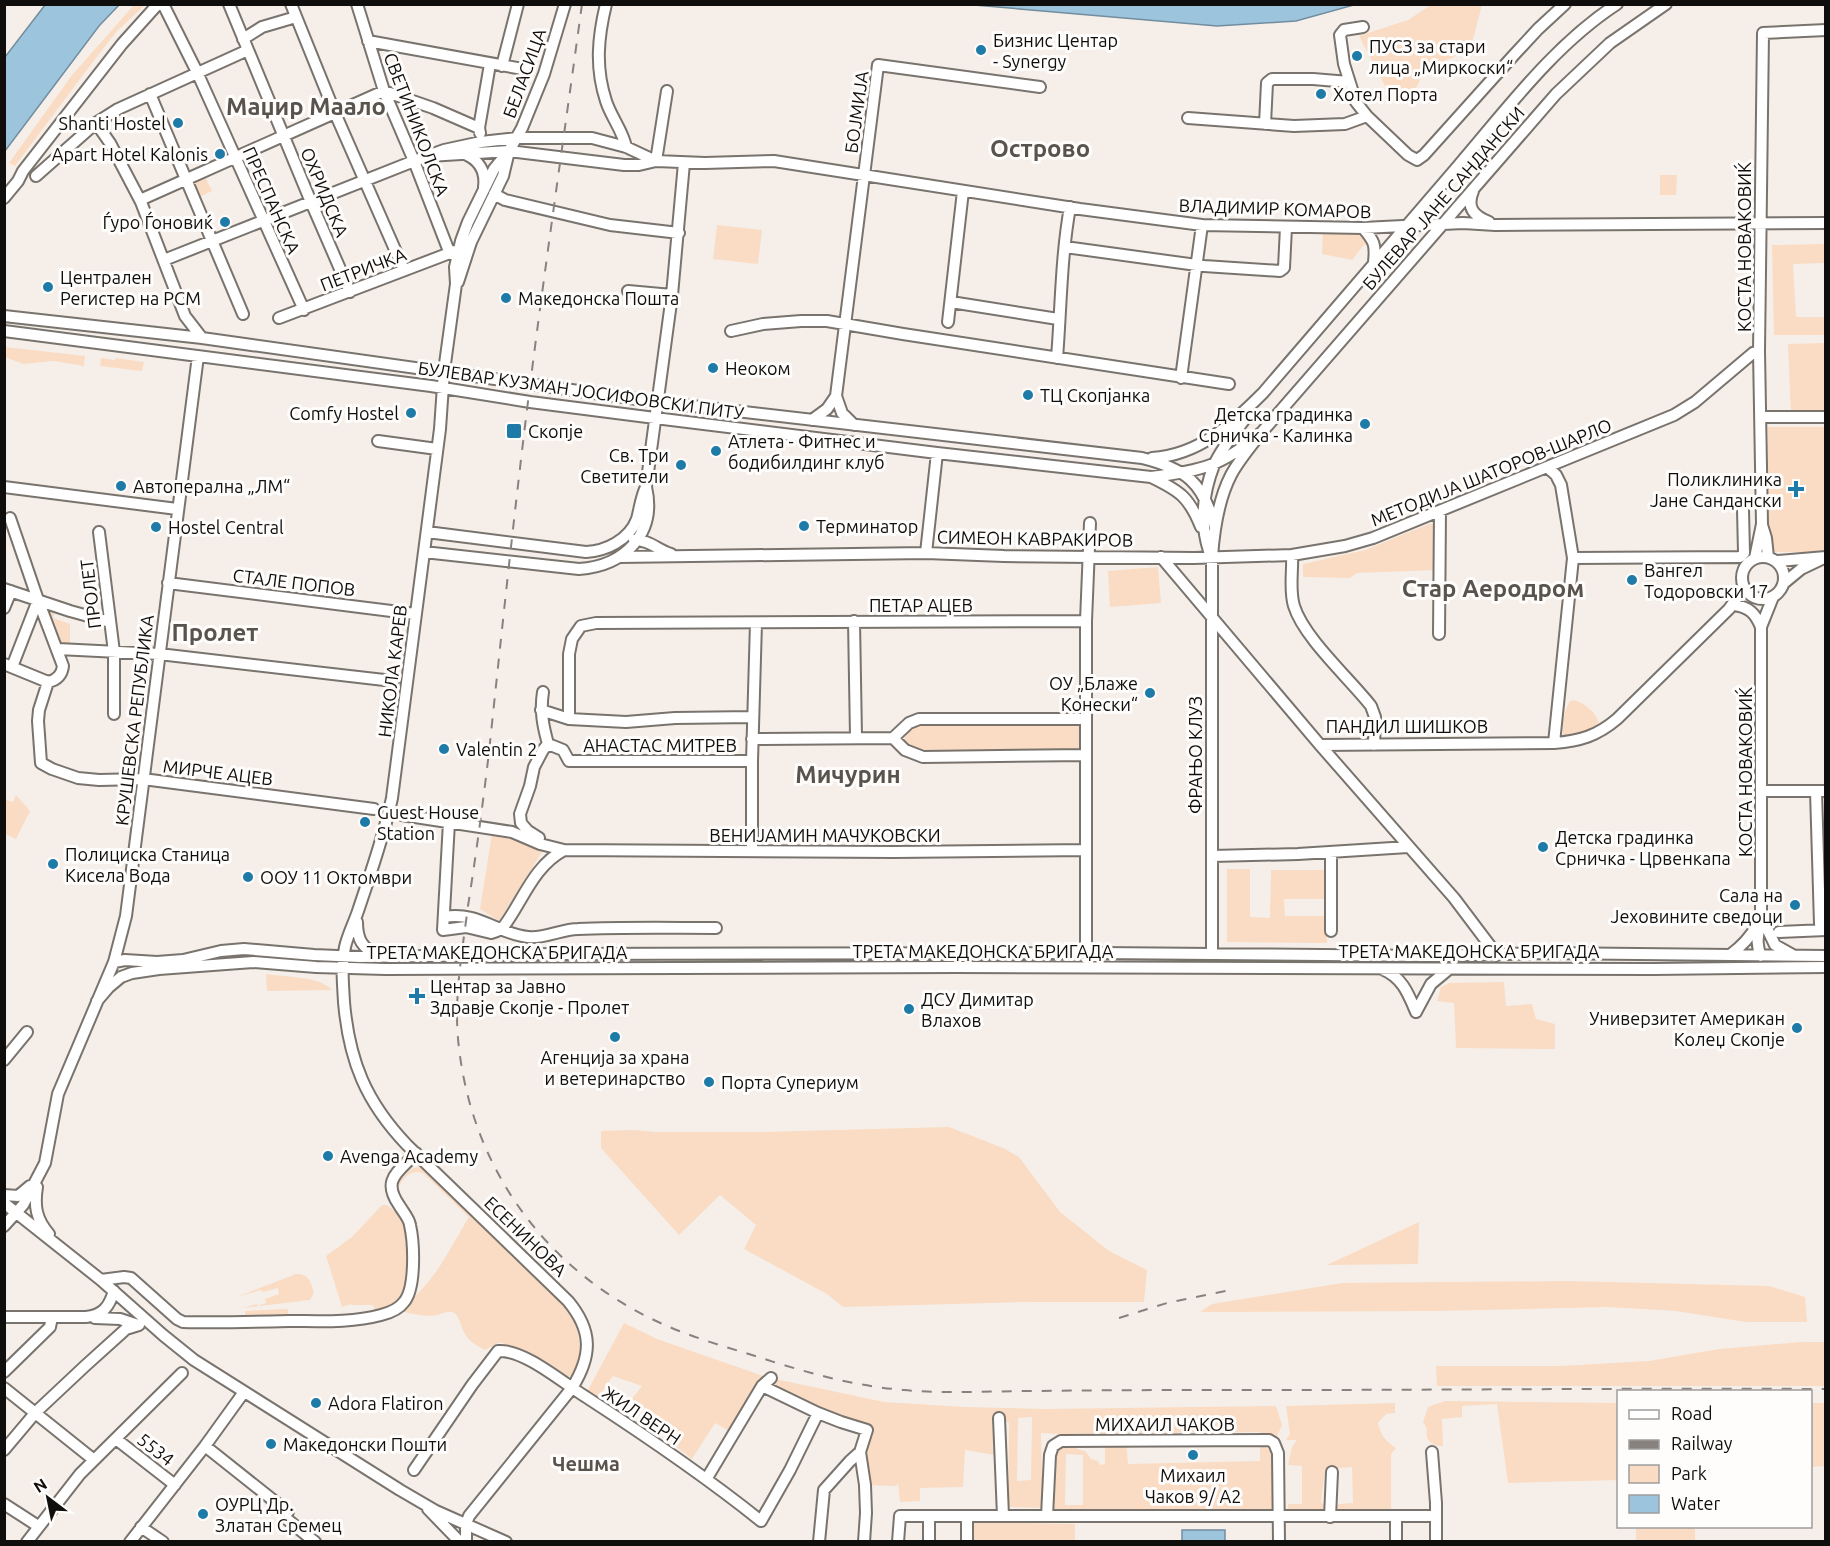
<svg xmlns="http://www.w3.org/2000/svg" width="1830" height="1546" viewBox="0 0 1830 1546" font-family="Ubuntu,sans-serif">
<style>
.green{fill:#f9dcc3;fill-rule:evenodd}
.water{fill:#9cc4dd;stroke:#728d9e;stroke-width:1.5}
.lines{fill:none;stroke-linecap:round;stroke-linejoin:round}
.minor-casing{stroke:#79736e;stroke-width:14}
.minor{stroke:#fff;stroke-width:10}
.rail{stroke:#87827e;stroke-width:2;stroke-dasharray:10 10;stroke-linecap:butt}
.poi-dot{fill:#1e7aa7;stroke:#fffdfc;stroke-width:2}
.labels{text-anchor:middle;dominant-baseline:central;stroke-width:6;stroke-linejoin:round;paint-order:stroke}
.poi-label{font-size:18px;fill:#100e0c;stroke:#fffdfc;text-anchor:start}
.street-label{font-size:18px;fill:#100e0c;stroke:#fffdfc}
.neighbourhood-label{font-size:20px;font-weight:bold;fill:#59534e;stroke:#fffdfc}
.district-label{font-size:24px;font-weight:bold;fill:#59534e;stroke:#fffdfc}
</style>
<rect width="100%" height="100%" fill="#f6efe9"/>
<path class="green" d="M134,5H145L117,31L92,63L15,166L9,163L72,75Z
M1431,5H1482L1473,39L1454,57L1426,69L1416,88L1395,105L1359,36L1408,20Z
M204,175L212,191L197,198L190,182Z
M1660,175H1677L1676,195H1660Z
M717,225L762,230L758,264L713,259Z
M1323,228H1363L1368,243L1363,246L1352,260L1322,254Z
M1825,244V263L1793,264L1796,317H1825V335H1774L1772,245Z
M1825,343V416L1791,415L1788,344Z
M5,347L85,356L84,366L54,361L23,364L5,357Z
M101,358L115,360V358L144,362L142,371L100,366Z
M1768,427H1825V552H1768Z
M1429,524H1432L1436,526V570L1357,573L1350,578L1303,577V564L1365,550Z
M1158,567L1161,603L1110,607L1108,571Z
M49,610L55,612L53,618L70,624V647H60L46,612Z
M1574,700C1585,703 1600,715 1599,727L1578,736L1564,737C1561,726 1564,711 1570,701Z
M916,723H1081V752L926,753L910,749L904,740L906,731Z
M16,795L30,811L16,839L5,834L4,799L13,802Z
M492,834L517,839L542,852L499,921L480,909Z
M1227,869H1250V917L1270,918L1271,870H1328L1326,899H1284L1285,916H1327V943L1227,942Z
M234,953L316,960V963L264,957L200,961Z
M266,974C284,977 320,976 332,990L267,991Z
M1504,982L1506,1006L1532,1004L1536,1019L1555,1024V1049L1456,1048L1454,1003L1437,1001L1441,987L1449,983Z
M949,1127L1003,1148L1019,1157L1060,1212L1109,1251L1147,1270L1144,1302H1028L843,1307L827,1294L744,1249L756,1225L720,1195L679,1235L601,1148V1131L634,1130L656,1132H763Z
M417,1167L425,1169L567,1309C569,1313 572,1317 574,1321C580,1335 587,1377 565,1377L503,1343H498L485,1350C478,1346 469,1342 465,1334C460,1326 461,1318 453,1312C447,1311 444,1313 438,1315C426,1317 411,1314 401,1311V1308C438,1279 446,1254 469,1217L423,1173C411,1169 403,1178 398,1188L401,1197L399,1199L394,1186L410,1170Z
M382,1205H387L403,1218L406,1224L409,1268L406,1292L397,1304L376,1312L373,1305H353L352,1304L342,1307L326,1256L352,1237Z
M1419,1222L1418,1264L1327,1265Z
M296,1274C309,1274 311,1282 314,1293L310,1300L243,1308L257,1304V1306L266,1303L265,1299L279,1294L278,1288L263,1292L261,1290L237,1297Z
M1567,1281L1769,1286L1805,1297L1807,1322H1746L1676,1311L1608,1307L1436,1311L1200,1312L1212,1304L1342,1283Z
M288,1309V1317L211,1320V1317H245V1311Z
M624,1323L657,1339L766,1377L884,1402L965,1407L1044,1409L1276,1406L1282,1425L1274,1443L1259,1440L1260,1432L1060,1434L1041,1433L1042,1481L1048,1482L1053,1446H1076L1077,1449L1085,1451L1091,1459L1098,1461L1100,1465L1105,1464V1441L1126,1440L1128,1464L1260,1461V1445L1271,1450L1272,1467H1278V1511L1047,1516V1508L1008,1507L1009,1423L1000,1418L995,1455L965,1450L963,1487L920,1488V1501L900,1502L898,1483L896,1486L865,1485L860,1452L866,1430L763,1386L734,1434L715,1423L692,1459L670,1442L678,1429L642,1406H638L628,1401L631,1400L642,1386L613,1376L598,1397L588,1390ZM1032,1417L1031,1480L1017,1481L1018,1418ZM1066,1454L1083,1455V1505H1065Z
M1802,1342H1825V1386H1437L1436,1366H1560L1649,1361L1719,1349Z
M1445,1401L1618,1403V1480L1508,1483L1497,1404L1462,1406V1417L1442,1419L1443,1446C1433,1446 1424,1441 1427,1429L1423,1422L1428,1407Z
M1395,1403V1413L1386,1414L1378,1423C1380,1434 1386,1442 1396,1448L1391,1454V1515L1335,1516V1507L1339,1504L1353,1503L1352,1467L1325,1469L1321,1502L1325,1506L1324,1516L1288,1517V1504H1302V1466L1288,1465L1292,1447L1297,1440H1286L1290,1434L1286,1406Z
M1810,1403H1825V1466L1811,1467Z
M968,1522L1075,1524V1541L968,1542Z
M1636,1527H1695V1541H1636Z"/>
<path class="water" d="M45,5H119L99,26L5,151V57Z
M974,5L1354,4V5L1296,21L1217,26Z
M1182,1530H1225V1541H1182Z"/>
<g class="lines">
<g class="minor-casing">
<path id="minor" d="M229,4L311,202L350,292
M291,4L335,113L404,270
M357,4L384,91L414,161L450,254
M606,4C598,37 595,68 606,101C611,117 623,131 626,147
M164,6L197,72L304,310
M1363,27L1344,30L1340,35L1344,64L1356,102L1367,116L1408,155L1417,160L1424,155L1513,56L1538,29L1565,4
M243,39L262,27L296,17
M368,41L528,70
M502,66L518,4
M150,94L243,314
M1188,118L1294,126L1345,124L1367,116
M96,123L110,143L141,202L185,316L202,338
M1265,124L1267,83L1272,79H1313L1349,82
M480,133L479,128L490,64
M465,154C479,160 486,172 484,187
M429,156L509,151L624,165H639L656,161L705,163L774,161L1080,209L1202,225L1363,228L1463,223L1495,225L1826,223
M656,161L667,91
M36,176L96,123L118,109L248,50
M1473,191C1466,208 1474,216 1489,222
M494,194L505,200L610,225L679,233
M4,198L18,181L23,171L122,44L158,4
M140,200L384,91L433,108L479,128
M1363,228C1374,241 1376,244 1374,262
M1065,247L1204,266L1280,271L1284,268L1286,227
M164,260L414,161L444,150L481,142L517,138H592L626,147L656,161
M458,282L471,242L503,176L509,151
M628,291L672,295
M951,302L1058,319
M4,316L202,338L658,402L1142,458C1186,469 1203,482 1215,527
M279,318L455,251
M948,322L963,191
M4,331L431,386L530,402L655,418L937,453L1151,477C1202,471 1222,466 1262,432
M731,331L763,324L801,321H827L903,334L1229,384
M1057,358C1061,308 1061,257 1070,207
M1181,378L1202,225
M1761,417H1826
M812,420L827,409L836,396
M854,425L842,413L836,396L878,65L1040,87
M378,441L437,449
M1152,458C1199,455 1231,425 1263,393C1328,317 1393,241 1458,166C1507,109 1554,45 1617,4
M1547,467L1556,475L1561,485L1573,558L1554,743
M1151,477C1180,491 1189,497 1201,527
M4,487L177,509
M10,518L38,600L63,666C62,675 57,680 48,682L39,710L38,721L41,763L52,769L78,778L99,780L143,779L374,809
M1762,525L1766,538L1768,557
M99,532L114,652V714
M427,532L586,552C606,551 629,540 637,519C640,508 641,497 646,487L672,295L684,163
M634,540C650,540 656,549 671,554
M1209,551C1200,523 1203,493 1214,465C1222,447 1236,431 1248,415
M424,552L579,569C624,566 657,534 646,487
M926,553L937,453
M1292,555C1293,571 1289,590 1294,606C1304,638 1349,678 1371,706L1375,717L1374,745
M1742 578a21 21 0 1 1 42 0a21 21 0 1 1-42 0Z
M619,557L926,553L1004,556L1194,558L1292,555L1345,546L1373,538L1674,415L1695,402L1753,353L1759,351
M1161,557L1320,745L1454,898L1497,955
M1573,558L1740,557L1744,553L1743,510
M1755,558L1762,524L1759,351L1763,33L1826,30
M1777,561L1826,557
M168,583L415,614
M1784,583L1801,569L1822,559
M4,589L70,611L110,622
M1734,605C1749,607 1755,613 1761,627
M4,608L11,591
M854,621L856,737
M1439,634L1440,511
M58,649L159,654L393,681
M4,664L48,682
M12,667L38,600
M541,710L569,719L626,722L675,718L753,717
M569,719V654L572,639L581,626L596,623L1086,621
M893,738L909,723L919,719H1086
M752,739L893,738L905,750L923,757L1086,755
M548,744L563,750L569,761H752
M1320,745L1554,743C1580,741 1597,736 1617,719L1729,609L1744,588
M1762,791H1826
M1816,791L1820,924
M402,815L512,832L540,844L564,850L894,852L1086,850
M449,822L443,930L466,927L491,933L497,931
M539,838L528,831L521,823L520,814L530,786L534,767L543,750L548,744C543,726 540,711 543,692
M752,851V761L756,623
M1212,856L1298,854L1408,847
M444,917C479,911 495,933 528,937C544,939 562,929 578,929C624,927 670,928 716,928
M1762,918L1775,945L1793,955
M357,922C357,939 362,949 379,955
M501,930C522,904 532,867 564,850
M1331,931V853
M1779,932L1826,930
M1212,953V557C1214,529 1218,500 1231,475C1239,460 1251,446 1262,432L1556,94L1610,43L1666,4
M1730,955C1742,946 1750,938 1757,925
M1761,956C1754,940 1760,933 1761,915V627L1773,597
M1086,958V621L1090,523
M114,962L125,960L157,962L183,960L221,951L244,949L314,955L360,957L553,954L1099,953L1429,956L1543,953L1826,956
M1382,969C1402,977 1408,993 1416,1012
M97,1001L109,987L121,977L132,973L159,969L253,962L316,967L385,969L956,967L1654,969L1826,967
M1416,1012L1431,984L1449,969
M4,1060L27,1032
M37,1187C34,1206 36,1219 49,1234
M4,1195L18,1196L30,1186
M4,1203L101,1280L163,1335L194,1360L400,1490L436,1511L506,1542
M4,1226L23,1205L45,1163L58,1094L114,962L126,916L198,356
M101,1280L124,1277L131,1278L177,1319L183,1322C218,1323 254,1322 289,1321C319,1321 351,1323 381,1315C389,1313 399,1309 404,1302C416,1288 414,1243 410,1225C409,1218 403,1212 399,1205C381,1179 399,1172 416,1153
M4,1317H86C103,1315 109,1307 114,1291
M95,1318L120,1319L138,1325
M4,1372L50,1327L52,1317
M762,1386L818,1413L841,1422L867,1430L860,1452L865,1485L866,1513L864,1542
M4,1388L94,1460
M999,1418L1003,1516
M116,1439L175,1485
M205,1446L288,1512
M4,1450L36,1412L85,1366L126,1329L139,1325
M1432,1452L1436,1503V1542
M414,1470L472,1385L498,1351C524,1349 563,1383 586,1397C646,1436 705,1476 761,1521L790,1470L818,1413
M707,1478L762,1386L771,1378
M4,1504L38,1526
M428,1509L460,1542
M1047,1516L1050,1455L1053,1446L1061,1441L1269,1440L1274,1443L1278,1453L1279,1542
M929,1517V1542
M1330,1517L1332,1472
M288,1520L315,1542
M141,1527L163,1542
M27,1542L80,1474L182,1373
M130,1542L205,1446L244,1392
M466,1542V1524L469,1516L572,1388C592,1356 593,1331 568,1301L407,1145C366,1102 349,1061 344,1002C343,983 341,965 345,947C348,934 355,921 359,908C371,872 384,836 392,798L440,429L444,371L456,284L455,267L461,241L468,222L494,169L509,151L522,128L544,74L565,4
M819,1542L824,1490L850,1461L860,1452
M898,1542L900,1516H1436
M967,1542V1517
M1396,1542V1516"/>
</g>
<use href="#minor" class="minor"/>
<path class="rail" d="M582,4C561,159 538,313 520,468C509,562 499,657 489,752C483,803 476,855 468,906C462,954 453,1001 459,1048C473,1169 545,1268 654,1320C685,1335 719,1345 752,1355C801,1371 852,1386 904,1390C947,1394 990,1391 1033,1391C1111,1390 1189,1390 1267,1390C1453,1390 1639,1388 1826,1389
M1119,1318L1167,1303L1235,1289"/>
</g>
<g class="poi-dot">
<circle cx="981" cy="50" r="6"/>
<circle cx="1357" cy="56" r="6"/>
<circle cx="1321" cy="94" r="6"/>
<circle cx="178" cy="123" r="6"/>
<circle cx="220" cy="154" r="6"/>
<circle cx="225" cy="222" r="6"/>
<circle cx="48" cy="287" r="6"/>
<circle cx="506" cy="298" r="6"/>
<circle cx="713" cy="368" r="6"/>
<circle cx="1028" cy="395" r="6"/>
<circle cx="411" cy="413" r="6"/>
<circle cx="1365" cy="424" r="6"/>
<rect x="506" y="423" width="16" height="16" rx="3"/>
<circle cx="716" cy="451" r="6"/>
<circle cx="681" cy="465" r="6"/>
<circle cx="121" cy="486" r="6"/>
<path d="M1793 480h6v6h6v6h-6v6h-6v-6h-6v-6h6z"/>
<circle cx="804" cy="526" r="6"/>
<circle cx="156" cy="527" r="6"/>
<circle cx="1632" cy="580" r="6"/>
<circle cx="1150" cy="693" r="6"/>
<circle cx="444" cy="749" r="6"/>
<circle cx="365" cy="822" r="6"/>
<circle cx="1543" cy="847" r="6"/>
<circle cx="53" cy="864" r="6"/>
<circle cx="248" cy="877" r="6"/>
<circle cx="1795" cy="905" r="6"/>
<path d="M414 987h6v6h6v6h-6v6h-6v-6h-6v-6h6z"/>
<circle cx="909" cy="1009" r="6"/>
<circle cx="1797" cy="1028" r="6"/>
<circle cx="615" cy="1037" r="6"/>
<circle cx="709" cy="1082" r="6"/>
<circle cx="328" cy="1156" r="6"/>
<circle cx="316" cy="1403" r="6"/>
<circle cx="271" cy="1444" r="6"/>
<circle cx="1193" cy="1455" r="6"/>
<circle cx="203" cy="1514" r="6"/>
</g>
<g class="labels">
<g class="poi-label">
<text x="993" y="40">Бизнис Центар<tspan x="993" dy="21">- Synergy</tspan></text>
<text x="1369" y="46">ПУСЗ за стари<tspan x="1369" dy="21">лица „Миркоски“</tspan></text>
<text x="1333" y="94">Хотел Порта</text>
<text x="166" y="123" text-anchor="end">Shanti Hostel</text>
<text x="208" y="154" text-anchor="end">Apart Hotel Kalonis</text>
<text x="213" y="222" text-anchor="end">Ѓуро Ѓоновиќ</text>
<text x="60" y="277">Централен<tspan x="60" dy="21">Регистер на РСМ</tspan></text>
<text x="518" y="298">Македонска Пошта</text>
<text x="725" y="368">Неоком</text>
<text x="1040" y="395">ТЦ Скопјанка</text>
<text x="399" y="413" text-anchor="end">Comfy Hostel</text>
<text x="1353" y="414" text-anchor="end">Детска градинка<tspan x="1353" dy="21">Срничка - Калинка</tspan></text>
<text x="528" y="431">Скопје</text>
<text x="728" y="441">Атлета - Фитнес и<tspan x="728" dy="21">бодибилдинг клуб</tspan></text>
<text x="669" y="455" text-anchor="end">Св. Три<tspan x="669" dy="21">Светители</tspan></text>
<text x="1782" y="479" text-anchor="end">Поликлиника<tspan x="1782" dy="21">Јане Сандански</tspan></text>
<text x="133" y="486">Автоперална „ЛМ“</text>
<text x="816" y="526">Терминатор</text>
<text x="168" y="527">Hostel Central</text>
<text x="1644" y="570">Вангел<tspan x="1644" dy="21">Тодоровски 17</tspan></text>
<text x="1138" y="683" text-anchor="end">ОУ „Блаже<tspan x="1138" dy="21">Конески“</tspan></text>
<text x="456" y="749">Valentin 2</text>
<text x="377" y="812">Guest House<tspan x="377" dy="21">Station</tspan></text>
<text x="1555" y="837">Детска градинка<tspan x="1555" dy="21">Срничка - Црвенкапа</tspan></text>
<text x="65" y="854">Полициска Станица<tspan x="65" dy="21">Кисела Вода</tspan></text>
<text x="260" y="877">ООУ 11 Октомври</text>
<text x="1783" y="895" text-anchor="end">Сала на<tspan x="1783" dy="21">Јеховините сведоци</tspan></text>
<text x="430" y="986">Центар за Јавно<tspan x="430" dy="21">Здравје Скопје - Пролет</tspan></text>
<text x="921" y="999">ДСУ Димитар<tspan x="921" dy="21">Влахов</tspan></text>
<text x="1785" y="1018" text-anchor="end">Универзитет Американ<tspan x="1785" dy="21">Колеџ Скопје</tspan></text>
<text x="615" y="1057" text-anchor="middle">Агенција за храна<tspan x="615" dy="21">и ветеринарство</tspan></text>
<text x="721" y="1082">Порта Супериум</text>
<text x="340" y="1156">Avenga Academy</text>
<text x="328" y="1403">Adora Flatiron</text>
<text x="283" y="1444">Македонски Пошти</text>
<text x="1193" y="1475" text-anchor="middle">Михаил<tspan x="1193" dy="21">Чаков 9/ А2</tspan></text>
<text x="215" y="1504">ОУРЦ Др.<tspan x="215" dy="21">Златан Сремец</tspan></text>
</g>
<g class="street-label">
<text transform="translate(524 73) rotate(-70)">БЕЛАСИЦА</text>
<text transform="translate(856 112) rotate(-82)">БОЈМИЈА</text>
<text transform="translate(417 124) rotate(69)">СВЕТИНИКОЛСКА</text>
<text transform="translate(325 192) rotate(67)">ОХРИДСКА</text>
<text transform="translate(1443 198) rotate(-49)">БУЛЕВАР ЈАНЕ САНДАНСКИ</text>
<text transform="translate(272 200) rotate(66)">ПРЕСПАНСКА</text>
<text transform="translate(1275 208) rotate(2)">ВЛАДИМИР КОМАРОВ</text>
<text transform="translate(1744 247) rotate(-90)">КОСТА НОВАКОВИЌ</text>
<text transform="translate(363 269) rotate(-21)">ПЕТРИЧКА</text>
<text transform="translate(581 390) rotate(8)">БУЛЕВАР КУЗМАН ЈОСИФОВСКИ ПИТУ</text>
<text transform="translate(1491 472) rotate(-22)">МЕТОДИЈА ШАТОРОВ-ШАРЛО</text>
<text transform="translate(1035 538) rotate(1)">СИМЕОН КАВРАКИРОВ</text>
<text transform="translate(294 582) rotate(7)">СТАЛЕ ПОПОВ</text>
<text transform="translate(90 594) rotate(-97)">ПРОЛЕТ</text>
<text x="921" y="605">ПЕТАР АЦЕВ</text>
<text transform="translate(392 671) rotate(-83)">НИКОЛА КАРЕВ</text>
<text transform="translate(134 720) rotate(-83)">КРУШЕВСКА РЕПУБЛИКА</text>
<text x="1407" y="726">ПАНДИЛ ШИШКОВ</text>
<text x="660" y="745">АНАСТАС МИТРЕВ</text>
<text transform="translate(1195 755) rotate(-90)">ФРАЊО КЛУЗ</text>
<text transform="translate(218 772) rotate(7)">МИРЧЕ АЦЕВ</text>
<text transform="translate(1745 772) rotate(-90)">КОСТА НОВАКОВИЌ</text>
<text x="825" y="835">ВЕНИЈАМИН МАЧУКОВСКИ</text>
<text x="983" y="951">ТРЕТА МАКЕДОНСКА БРИГАДА</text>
<text x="1469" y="951">ТРЕТА МАКЕДОНСКА БРИГАДА</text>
<text x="497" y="952">ТРЕТА МАКЕДОНСКА БРИГАДА</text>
<text transform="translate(526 1236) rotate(44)">ЕСЕНИНОВА</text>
<text transform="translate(642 1415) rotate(34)">ЖИЛ ВЕРН</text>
<text x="1165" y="1424">МИХАИЛ ЧАКОВ</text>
<text transform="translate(156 1449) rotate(38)">5534</text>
</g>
<g class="neighbourhood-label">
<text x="586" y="1463">Чешма</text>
</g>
<g class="district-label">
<text x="306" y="106">Маџир Маало</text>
<text x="1040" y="148">Острово</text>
<text x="1493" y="588">Стар Аеродром</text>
<text x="215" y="632">Пролет</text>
<text x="848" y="774">Мичурин</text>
</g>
</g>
<rect width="1830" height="1546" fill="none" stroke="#100e0c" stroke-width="12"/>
<rect x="1617" y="1390" width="195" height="138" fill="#fffdfc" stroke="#9f9d9c" stroke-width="1.5"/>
<rect x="1629" y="1410" width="30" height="9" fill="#ffffff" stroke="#9f9d9c" stroke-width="1.5"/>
<text x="1671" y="1420" font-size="18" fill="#100e0c">Road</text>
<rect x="1629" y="1440" width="30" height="9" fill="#87827e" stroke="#9f9d9c" stroke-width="1.5"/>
<text x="1671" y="1450" font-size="18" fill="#100e0c">Railway</text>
<rect x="1629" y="1465" width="30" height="18" fill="#f9dcc3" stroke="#9f9d9c" stroke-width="1.5"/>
<text x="1671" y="1480" font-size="18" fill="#100e0c">Park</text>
<rect x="1629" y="1495" width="30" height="18" fill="#9cc4dd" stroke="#9f9d9c" stroke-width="1.5"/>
<text x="1671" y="1510" font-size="18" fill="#100e0c">Water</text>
<g transform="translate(48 1498) rotate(328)" stroke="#fffdfc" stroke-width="4.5" paint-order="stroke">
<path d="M0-4.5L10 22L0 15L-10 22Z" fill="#100e0c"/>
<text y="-9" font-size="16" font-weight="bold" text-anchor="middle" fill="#100e0c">N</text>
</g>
</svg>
